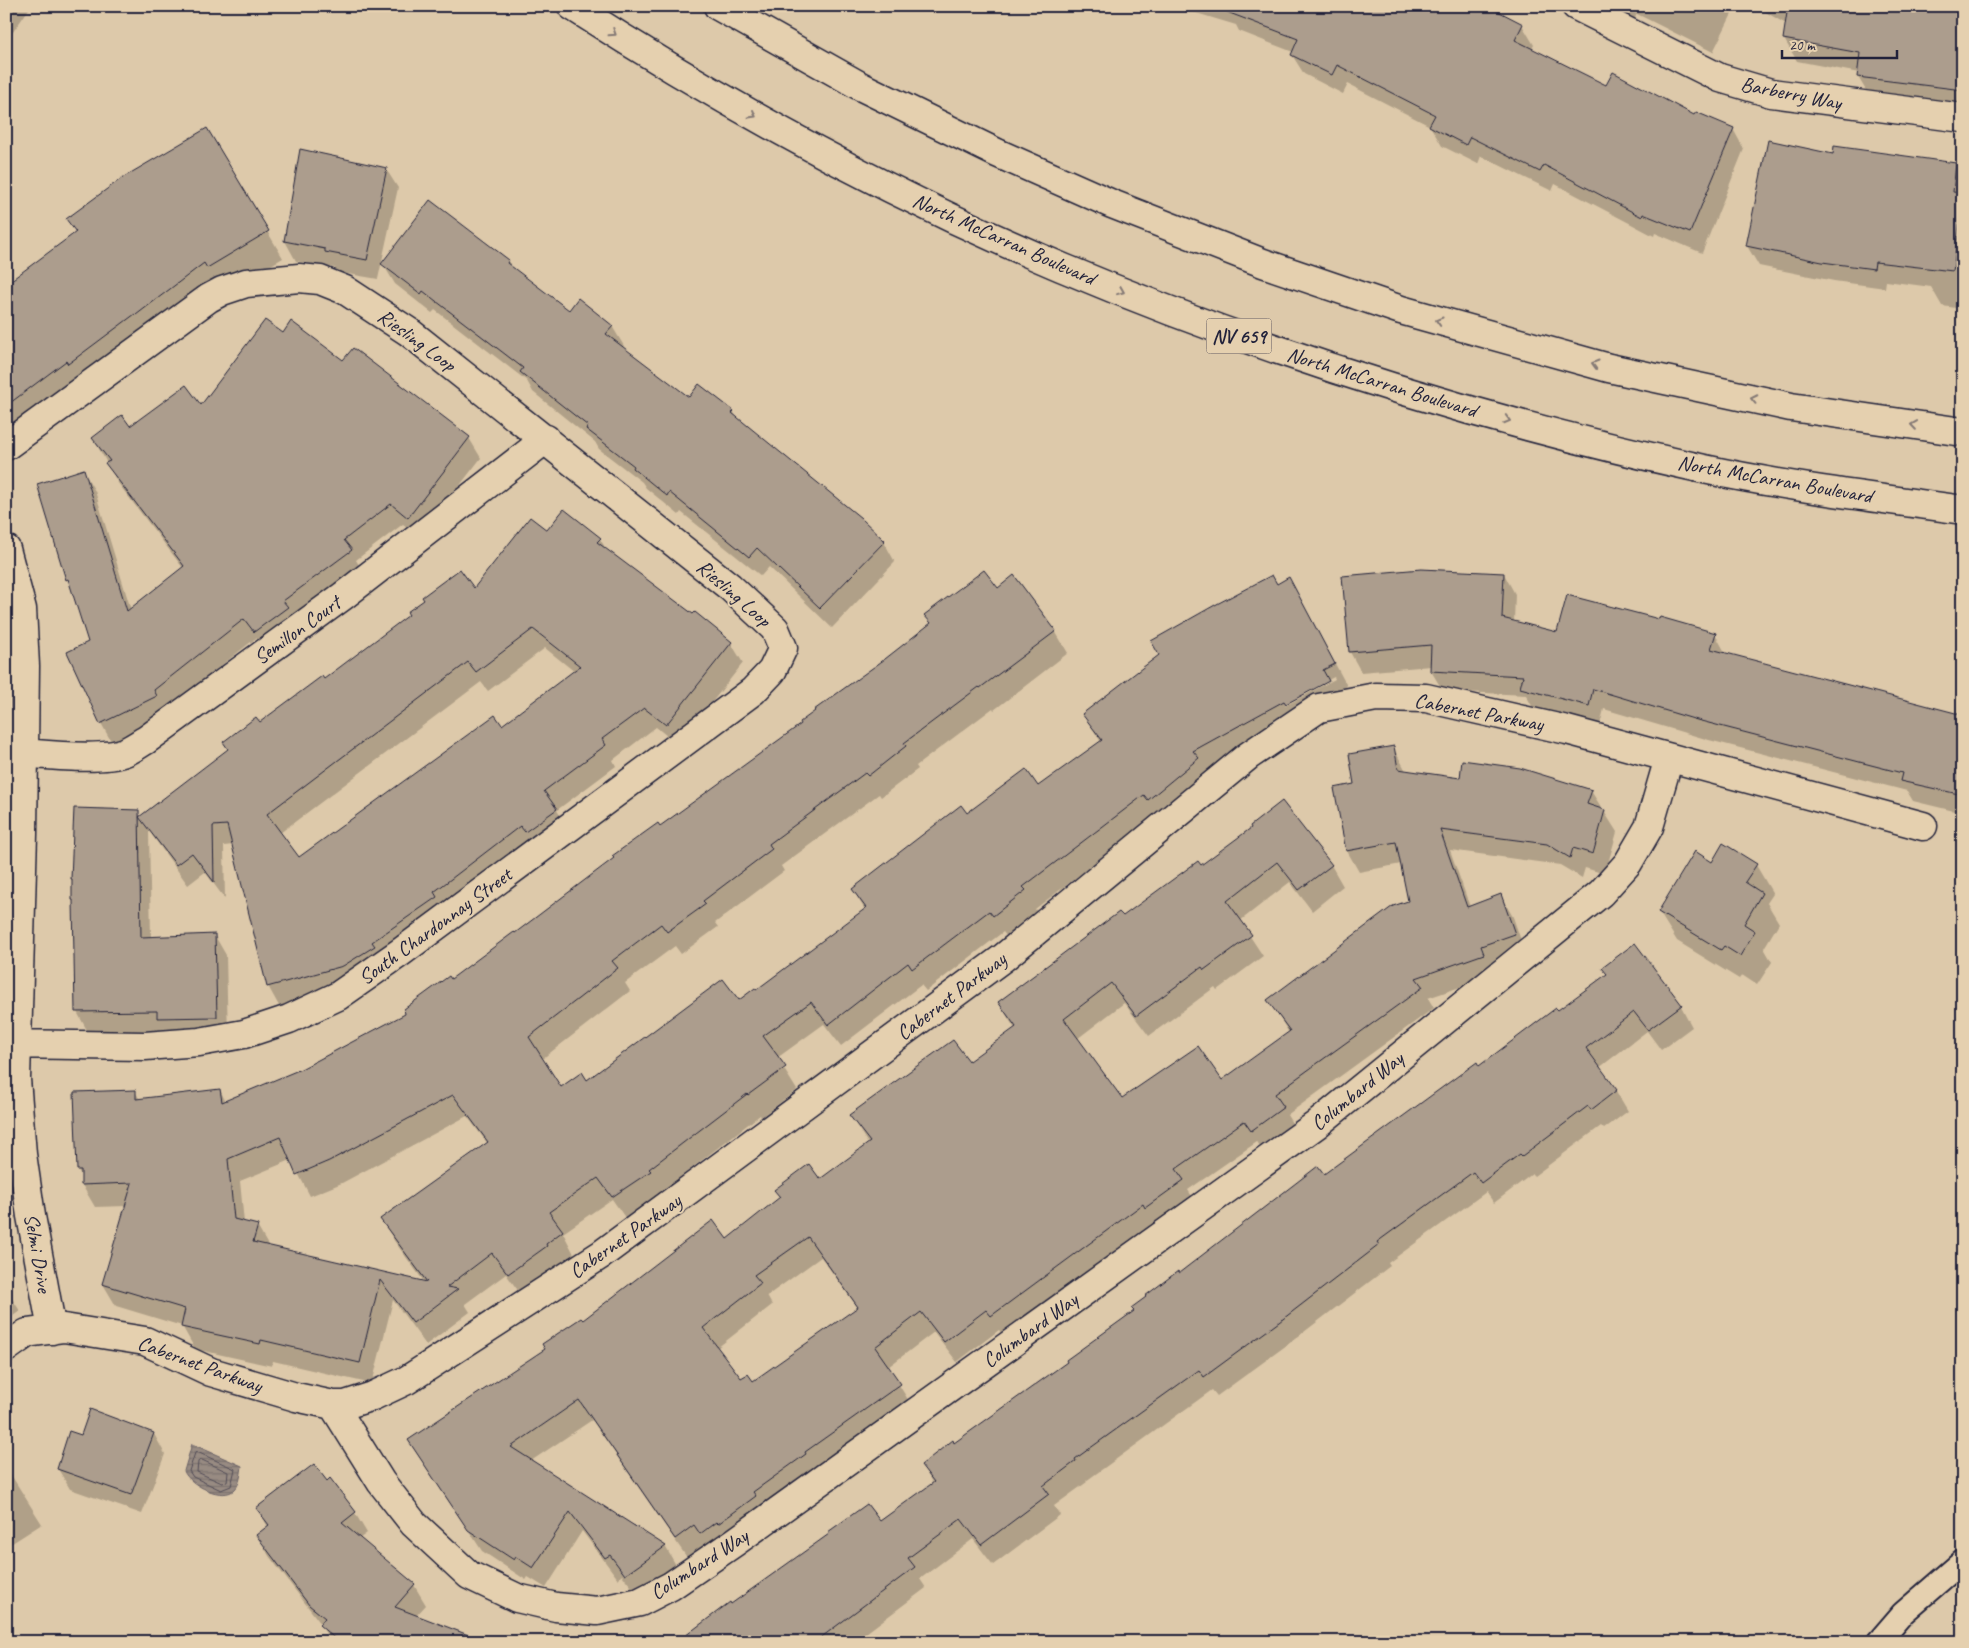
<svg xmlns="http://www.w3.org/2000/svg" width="1969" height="1648" viewBox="0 0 1969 1648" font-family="Caveat,sans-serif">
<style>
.water{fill:url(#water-rules);stroke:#696166}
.shadow{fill:#0003;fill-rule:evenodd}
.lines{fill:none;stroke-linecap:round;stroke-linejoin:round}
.shore{stroke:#514c57;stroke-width:1}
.building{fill:#ac9d8d;stroke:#22223b;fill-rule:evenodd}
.service-casing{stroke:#22223b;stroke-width:26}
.minor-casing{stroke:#22223b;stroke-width:31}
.primary-casing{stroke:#22223b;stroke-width:31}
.service{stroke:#e5d0af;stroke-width:22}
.minor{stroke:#e5d0af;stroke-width:28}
.primary{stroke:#e5d0af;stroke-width:28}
.oneway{stroke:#847975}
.labels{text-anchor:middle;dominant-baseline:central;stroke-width:4;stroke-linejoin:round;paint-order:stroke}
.shield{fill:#e5d0af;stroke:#5c565e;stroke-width:1}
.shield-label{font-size:20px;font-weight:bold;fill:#22223b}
.street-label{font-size:21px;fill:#22223b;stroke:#e5d0af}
</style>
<defs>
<pattern id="water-rules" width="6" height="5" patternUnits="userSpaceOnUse" patternTransform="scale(1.25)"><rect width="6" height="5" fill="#988b82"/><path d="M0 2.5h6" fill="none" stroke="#7c716c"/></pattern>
</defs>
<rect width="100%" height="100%" fill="#ddc9aa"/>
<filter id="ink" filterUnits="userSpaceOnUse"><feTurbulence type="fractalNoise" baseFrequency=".02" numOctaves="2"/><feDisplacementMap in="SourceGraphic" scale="10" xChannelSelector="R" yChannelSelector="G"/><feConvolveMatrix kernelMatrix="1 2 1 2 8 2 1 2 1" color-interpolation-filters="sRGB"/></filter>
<g filter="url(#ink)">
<path class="water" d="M192,1444L242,1466C241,1473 240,1484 235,1489C224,1502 189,1485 184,1471Z"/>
<path class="shadow" d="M6,6H31L6,42Z
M1173,6H1479L1489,8L1522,25L1534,45L1532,49L1606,86L1733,129L1744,149L1702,253L1655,233L1654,236L1555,184L1552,191L1481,156L1478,164L1442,146L1430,126L1348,84L1343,94L1304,74L1292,55L1293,52L1239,31L1236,25Z
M1608,6H1736L1713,52L1637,14L1634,20Z
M1755,6H1963V111L1871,99L1858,77L1859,73L1797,61L1784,39L1786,24Z
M207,130L283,258L223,293L14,437L6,426V285L76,233L68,219Z
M1835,148L1963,165V309L1942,306L1931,287L1886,281L1885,288L1834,281L1759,266L1747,246L1834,155Z
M386,169L398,188L378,279L337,272L335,268L296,261L285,241Z
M508,260L514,270L569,312L612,326L624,346L622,348L689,399L733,411L737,418L884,542L895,562L832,628L769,567L761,576L681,512L679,515L646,488L642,482L599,449L595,442L533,392L527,381L435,310L432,313L395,284L383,264Z
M283,335L343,362L354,349L469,438L481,458L420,537L403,524L356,560L362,570L267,651L256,638L165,710L167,716L112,743L101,723L90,643L72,587L68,579L38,484L83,471L95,491L131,610L183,568L118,483L93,438L201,407Z
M547,532L600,539L608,552L731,643L743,663L678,745L656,727L613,760L616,766L557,810L568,830L355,986L279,1006L268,986L233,845L224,846L225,899L205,872L188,885L149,831L151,938L215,936L226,955L228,1036L169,1037L166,1030L88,1032L77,1012L74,902L138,812L141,817L229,750L259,724L323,681L474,590ZM545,648L575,672L502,727L299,859L280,833L481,682L488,691Z
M1504,574L1515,594L1514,622L1558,634H1715L1726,654L1963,716V795L1958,812L1913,801L1907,791L1709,740L1604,709L1600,725L1533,708L1526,695L1443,691L1431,671V666L1361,672L1350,652Z
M1276,585L1301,600L1347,686L1335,693L1157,816L1035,909L1038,913L1007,937L1003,932L926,991L921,985L841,1046L824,1024L777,1058L797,1090L761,1117L760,1115L661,1192L662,1194L626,1219L612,1199L563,1233L574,1254L558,1266L559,1268L522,1296L506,1274L465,1304L470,1312L426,1345L393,1300L372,1384L273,1361L272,1366L195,1349L182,1326L116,1306L103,1284L127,1206L95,1207L82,1185V1177L78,1170L135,1091L140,1100L220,1090L226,1102L302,1070L406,1015L803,724L931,624L926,615L997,590L1055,631L1068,653L994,710L993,708L916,766L918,769L881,797L879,794L781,866L784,871L715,923L718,927L681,954L675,946L625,983L630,991L542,1059L561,1089L587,1082L756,992L865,910L853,890L967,815L1038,787L1101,742L1084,715ZM1334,677L1335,679L1285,706V703ZM467,1116L488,1144L382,1220L395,1242L425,1283L269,1247L257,1226L244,1223L240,1181L291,1160L310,1196L342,1183Z
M1393,747L1406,771L1461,779L1591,791L1617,832L1605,874L1585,868L1582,878L1560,865L1450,850L1470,907L1501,896L1513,917L1526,955L1495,975L1428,998L1434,1008L1287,1115L1295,1128L1264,1151L1257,1142L1228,1162L1188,1190L1195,1201L1004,1337L999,1330L957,1362L934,1332L888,1367L912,1406L688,1559L592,1420L531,1461L665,1546L677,1567L638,1595L622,1575L618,1579L582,1531L546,1588L528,1577L526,1580L482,1551L410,1440L546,1349L582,1322L727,1240L780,1198L776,1190L819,1181L868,1144L851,1116L969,1063L1015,1029L999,1003L1122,918L1201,867L1252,828L1331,865L1343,886L1312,911L1290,882L1240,921L1263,956L1217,990L1215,987L1149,1036L1124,1003L1077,1039L1122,1099L1222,1082L1289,1033L1269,1000L1409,902L1401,864L1359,872L1347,851L1336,789L1356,785ZM821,1257L858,1308L752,1383L741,1380L717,1348L772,1305L767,1296Z
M1756,865L1773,894L1767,903L1779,923L1764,948L1772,962L1757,985L1742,975L1739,979L1677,941L1659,912Z
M1634,945L1681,1006L1692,1027L1661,1050L1647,1031L1599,1068L1616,1091L1628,1111L1604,1129L1601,1126L1534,1176L1532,1174L1494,1203L1486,1192L1388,1263L1390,1266L1291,1342L1217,1396L1212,1390L1086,1481L1087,1482L1054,1506L1060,1515L993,1565L973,1539L920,1579L926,1588L854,1642H705L933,1484L922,1465L954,1444L1068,1363L1135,1312L1179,1274L1479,1068L1608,975Z
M6,1289L20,1311L6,1321Z
M154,1434L165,1454L142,1514L70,1489L58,1469L82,1437Z
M6,1467L42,1524L6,1547Z
M327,1482L355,1513L367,1533L359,1539L414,1585L426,1605L416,1616L483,1642H330L321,1624L269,1556L258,1535L268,1527L258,1509Z"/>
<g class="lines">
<path class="shore" d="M197,1452L235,1469L231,1486L221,1490L193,1477L189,1471L195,1453Z
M202,1460L228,1472L227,1482L222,1483L197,1472L198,1462Z"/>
</g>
<path class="building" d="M1219,6H1488L1523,24L1515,40L1606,85L1613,72L1694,115L1696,112L1734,128L1690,233L1643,214L1642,217L1544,165L1540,172L1470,137L1466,145L1429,126L1435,115L1337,65L1332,75L1291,55L1298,39L1219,9Z
M1788,6H1963V90L1857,77L1860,53L1783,39Z
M207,128L269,231L207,268L204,263L136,315L135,314L68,364L66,361L6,406V284L76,232L66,219L122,178Z
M1768,140L1833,154L1834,146L1956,163L1953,192L1963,193V195L1953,271L1875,262L1874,269L1822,262L1746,246Z
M300,149L387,168L367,260L325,252V249L284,241Z
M430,200L509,260L507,263L569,310L578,298L613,326L606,334L689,397L699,384L734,411L732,413L861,518L885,541L820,608L757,548L749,557L669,492L667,496L633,468L634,466L586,429L588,426L520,372L523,368L423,291L421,294L381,264Z
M265,320L283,333L291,321L343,360L353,348L470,437L408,518L391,504L344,540L352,550L283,601L288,607L254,632L244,619L154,690L157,696L100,724L67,652L88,642L68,579L66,580L37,484L84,469L127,611L184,566L105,463L110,461L92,438L122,415L130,426L186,385L201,405Z
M564,509L601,538L597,542L693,614L695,612L732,642L666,725L644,708L602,739L606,745L544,791L557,809L525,832L520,826L434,892L437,897L372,942L375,946L343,966L267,987L227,825L213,826L214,882L192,853L176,865L139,817L228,749L223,742L256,717L260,722L322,676L324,679L409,615L407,612L424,600L422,597L460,569L474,588L530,517L547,530ZM533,629L580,666L502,725L495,715L299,857L267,814L468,662L476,672Z
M1421,569L1504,573L1502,618L1557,632L1567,595L1659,619L1660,617L1716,633L1711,649L1963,715V795L1900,781L1902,773L1697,720L1593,689L1589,706L1520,688L1523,676L1430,671L1431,645L1349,652L1342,576Z
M984,570L998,588L1014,575L1056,631L980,688L979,687L904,743L906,746L868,776L865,773L769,844L772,849L703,901L706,904L667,932L661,924L612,961L618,968L529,1037L561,1087L582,1072L587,1080L723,979L739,1000L755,988L756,990L866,908L852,889L961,805L967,813L1026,769L1038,786L1102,740L1082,714L1159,655L1151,641L1215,605L1272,575L1277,584L1289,577L1335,664L1323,670L1329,681L1286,704L1284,701L1193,751L1199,758L1148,800L1144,795L1023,887L1026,890L993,916L989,911L912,969L908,963L828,1025L811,1002L763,1036L786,1067L748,1095L747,1094L649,1169L651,1171L612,1197L598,1178L549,1212L563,1231L546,1244L547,1246L508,1274L492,1253L447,1287L458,1289L413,1323L380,1280L360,1363L261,1340L260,1344L181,1327L185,1309L102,1284L132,1183L81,1185V1170H77L74,1092L136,1090V1099L220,1089L222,1102L301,1069L405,1014L404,1009L449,976L451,979L514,932L515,933L614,858L612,856L658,823L660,826L801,724L800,722L815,711L814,710L885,659L931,623L924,615ZM453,1095L488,1142L380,1219L427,1282L253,1242L258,1225L234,1219L228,1159L280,1137L296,1175L329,1161Z
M1394,746L1398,769L1460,778L1462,760L1520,768L1592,790L1587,804L1605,810L1593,854L1573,848L1570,858L1547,844L1440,830L1467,907L1501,894L1515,934L1481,946L1484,954L1416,978L1423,987L1275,1094L1284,1107L1251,1131L1244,1121L1216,1141L1176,1169L1184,1180L1145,1208L1143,1204L991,1316L986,1310L944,1342L921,1312L875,1347L901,1384L805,1452L806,1454L753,1492L756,1496L718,1524L716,1522L700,1534L694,1525L675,1539L579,1400L511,1447L666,1546L625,1575L610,1555L605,1558L570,1512L533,1568L516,1557L514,1560L468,1530L408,1440L545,1349L542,1344L581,1318L583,1320L713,1220L727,1239L780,1197L774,1190L809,1164L820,1179L870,1142L849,1115L953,1040L969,1061L1016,1027L998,1002L1119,912L1123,916L1198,861L1201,865L1251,828L1250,826L1282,801L1332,865L1299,890L1277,862L1227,901L1252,935L1204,970L1202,967L1136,1016L1111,983L1064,1019L1122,1098L1198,1046L1222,1080L1290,1031L1267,1000L1393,906L1408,901L1396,842L1346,851L1334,788L1354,784L1349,754ZM808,1237L858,1307L753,1381L748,1374L741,1378L703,1328L761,1283L754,1275Z
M74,808L139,810L141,937L215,934L217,1017L157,1018V1011L75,1012L73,900H72V879H71Z
M1723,843L1757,864L1745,882L1762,893L1744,924L1755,931L1740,956L1724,946L1721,950L1658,912L1695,851L1712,862Z
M1635,943L1682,1005L1648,1030L1634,1012L1586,1048L1617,1090L1591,1110L1588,1106L1522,1156L1520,1154L1481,1183L1473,1172L1377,1242L1379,1245L1279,1322L1204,1377L1199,1370L1075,1459L1076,1461L1043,1486L1049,1494L981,1545L961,1519L908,1558L915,1567L815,1642H677L730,1602L731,1604L829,1534L828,1532L867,1504L880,1521L934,1482L921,1465L953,1440L954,1443L1067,1362L1066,1360L1134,1311L1131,1308L1146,1297L1145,1296L1178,1271L1179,1273L1318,1166L1324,1174L1477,1062L1479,1066L1556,1008L1558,1010L1607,974L1602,968Z
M90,1409L154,1433L131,1495L57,1469L69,1431L81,1435Z
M314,1464L327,1481L330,1478L356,1512L342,1523L415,1584L395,1607L479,1639V1642H339L319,1625L325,1618L309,1605L256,1535L269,1525L256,1508Z"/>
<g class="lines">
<g class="service-casing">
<path id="service" d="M1878,1642L1903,1613L1963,1561"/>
</g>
<g class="minor-casing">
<path id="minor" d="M1576,6L1720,78L1771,93L1963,118
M6,446L209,298L222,291L246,283L299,278L320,280L345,290L409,332L730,587L775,629L783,648L772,671L753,691L401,952L338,996L289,1019L244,1034L199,1042L145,1046L6,1044
M6,549L22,609L25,666L23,834L16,1079L22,1154L31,1216L52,1330
M23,753C48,755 103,761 125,752C132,749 139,744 146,740L343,596L546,439
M6,1348L27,1333L64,1328L145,1341L211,1372L296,1397L333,1405H345L373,1396L407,1380L602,1254L1003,958L1248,756L1319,708L1376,697L1426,698L1567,730L1923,826
M333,1405L381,1482L414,1524L469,1575L517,1598L556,1607L597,1611L640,1602L671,1586L735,1542L1316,1125L1601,893L1628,863L1649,827L1669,758"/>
</g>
<g class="primary-casing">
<path id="primary" d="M572,6C727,106 891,195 1061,267C1268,354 1484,421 1704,469C1788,487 1877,498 1963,510
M718,6L862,87L997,153L1112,204L1263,263L1401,310L1609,368L1791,407L1963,432"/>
</g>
<use href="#service" class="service"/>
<use href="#minor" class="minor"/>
<use href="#primary" class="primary"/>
</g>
<defs><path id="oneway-chevron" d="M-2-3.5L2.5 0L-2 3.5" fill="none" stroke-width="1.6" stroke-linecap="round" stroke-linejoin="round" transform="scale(1.25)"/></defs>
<g class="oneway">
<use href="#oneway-chevron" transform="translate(613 33) rotate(33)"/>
<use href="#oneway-chevron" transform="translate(753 115) rotate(30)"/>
<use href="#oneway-chevron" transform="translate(1121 291) rotate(22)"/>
<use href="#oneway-chevron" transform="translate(1439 321) rotate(-164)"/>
<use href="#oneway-chevron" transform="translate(1595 364) rotate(-164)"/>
<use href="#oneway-chevron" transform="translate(1754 399) rotate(-168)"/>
<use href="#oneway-chevron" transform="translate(1507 420) rotate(16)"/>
<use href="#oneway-chevron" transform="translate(1914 425) rotate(-172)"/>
</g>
</g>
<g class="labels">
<rect class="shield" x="1206.5" y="318.5" width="65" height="35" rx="4"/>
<g class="shield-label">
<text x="1239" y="336">NV 659</text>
</g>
<g class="street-label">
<text transform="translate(1791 93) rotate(11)">Barberry Way</text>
<text transform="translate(1004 239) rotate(24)">North McCarran Boulevard</text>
<text transform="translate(417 340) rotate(36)">Riesling Loop</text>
<text transform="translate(1382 382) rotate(17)">North McCarran Boulevard</text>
<text transform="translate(1775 479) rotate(10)">North McCarran Boulevard</text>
<text transform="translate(734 593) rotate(41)">Riesling Loop</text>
<text transform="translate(297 630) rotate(-36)">Semillon Court</text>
<text transform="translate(1479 712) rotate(11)">Cabernet Parkway</text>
<text transform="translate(435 926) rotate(-36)">South Chardonnay Street</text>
<text transform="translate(951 996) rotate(-37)">Cabernet Parkway</text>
<text transform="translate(1357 1091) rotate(-39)">Columbard Way</text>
<text transform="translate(625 1236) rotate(-35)">Cabernet Parkway</text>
<text transform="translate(38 1253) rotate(80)">Selmi Drive</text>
<text transform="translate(1030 1330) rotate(-36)">Columbard Way</text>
<text transform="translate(200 1364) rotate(20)">Cabernet Parkway</text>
<text transform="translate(699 1564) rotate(-33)">Columbard Way</text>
</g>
</g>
<rect width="1969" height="1648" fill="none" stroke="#e5d0af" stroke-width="25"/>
<rect x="12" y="12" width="1944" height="1623" fill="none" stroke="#22223b" stroke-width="2" filter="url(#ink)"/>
<path d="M1782 50v8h115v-8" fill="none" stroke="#22223b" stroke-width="2.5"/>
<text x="1789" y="50" font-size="15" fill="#22223b" stroke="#e5d0af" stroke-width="4" paint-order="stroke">20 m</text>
</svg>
